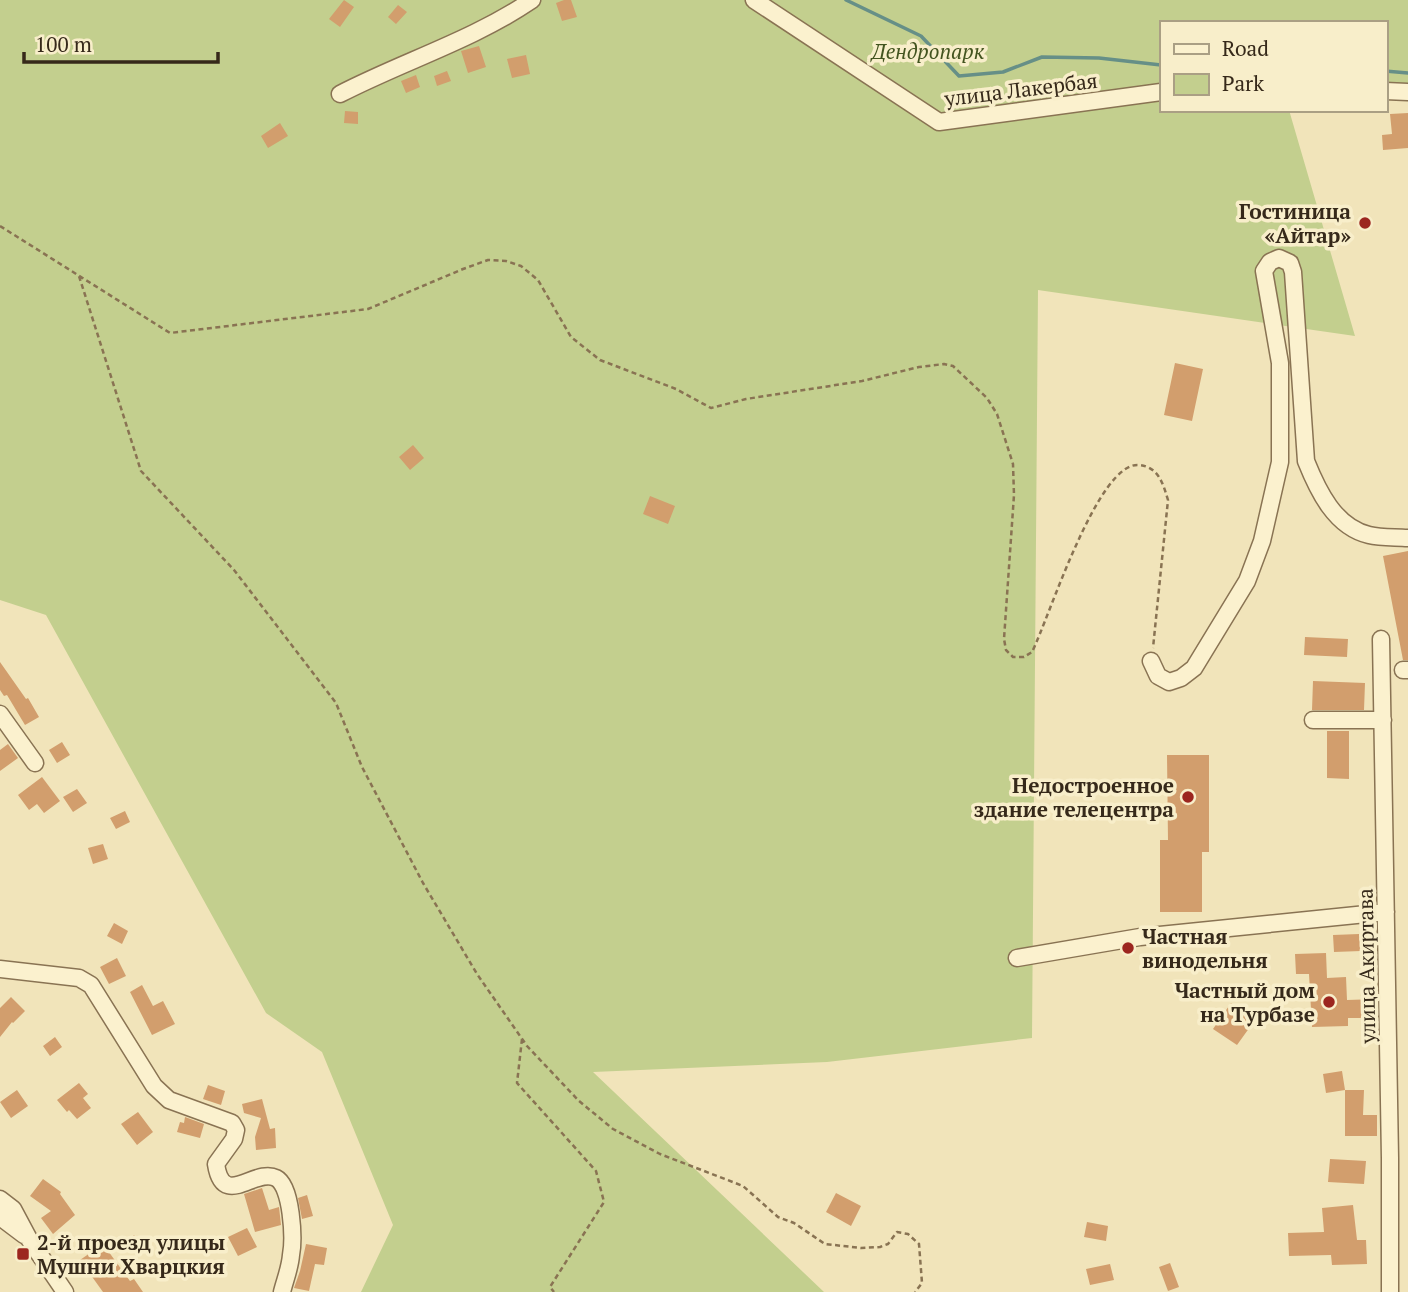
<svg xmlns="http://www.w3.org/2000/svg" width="1408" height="1292" viewBox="0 0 1408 1292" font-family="'PT Serif',serif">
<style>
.green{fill:#c3cf8e}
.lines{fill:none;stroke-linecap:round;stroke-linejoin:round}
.stream{stroke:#668f87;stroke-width:3.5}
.building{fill:#d29e6d}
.minor-casing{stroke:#897353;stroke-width:19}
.path{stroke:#897353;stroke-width:2.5;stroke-dasharray:5 3.5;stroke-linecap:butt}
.minor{stroke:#fbf1ce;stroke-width:16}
.poi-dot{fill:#9c261f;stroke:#f8eeca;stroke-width:2.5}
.labels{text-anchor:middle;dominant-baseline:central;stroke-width:7;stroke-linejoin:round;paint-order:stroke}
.park-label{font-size:21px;font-style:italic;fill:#43541f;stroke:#f8eeca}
.street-label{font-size:21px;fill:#36291a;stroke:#f8eeca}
.poi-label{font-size:21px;font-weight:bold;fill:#36291a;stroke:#f8eeca;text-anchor:end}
</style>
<rect width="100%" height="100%" fill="#f1e4ba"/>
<path class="green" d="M0,0H1408V83L1385,85V23H1161V110H1289L1355,336L1038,290L1032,1038L827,1062L593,1072L824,1292H361L393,1225L322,1052L266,1013L46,615L0,600Z"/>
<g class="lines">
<path class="stream" d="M846,0L921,36L959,76L1003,72L1042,57L1099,58L1161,65
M1385,71L1408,73"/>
</g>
<path class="building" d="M344,0L354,7L340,27L329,19Z
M564,0H571L577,17L562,21L556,3Z
M398,5L407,12L396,24L388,17Z
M479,46L486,67L468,73L461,51Z
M526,55L530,74L512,78L507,59Z
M447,71L451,81L437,86L434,76Z
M416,75L420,87L406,93L401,81Z
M345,111L358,112V124L344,123Z
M1408,113V148L1383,150L1382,135L1392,134L1390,114Z
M280,123L288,136L268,148L261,136Z
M1175,363L1203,369L1192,421L1164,415Z
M413,445L424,458L410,470L399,457Z
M650,496L675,506L668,524L643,514Z
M1408,551V660H1403L1383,556Z
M1305,637L1348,639L1347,657L1304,655Z
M0,662L26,699L28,698L39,717L25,725L7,695L4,696L0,690Z
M1313,681L1365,683L1364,710H1312Z
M1327,731H1349V779L1327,778Z
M62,742L70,755L57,763L49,750Z
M8,744L18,758L0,771V750Z
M1167,755H1209V852H1202V912H1160V840H1168Z
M42,777L60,801L44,813L37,804L29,810L18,795Z
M77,789L87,803L73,812L63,797Z
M125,811L130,822L116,829L110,818Z
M103,844L108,859L93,864L88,848Z
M114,923L128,931L122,944L107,936Z
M1359,934L1361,951L1334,952L1333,935Z
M1326,953L1327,978L1346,977L1347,1000L1377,999V1018H1348V1026L1312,1027L1309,974H1296L1295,954Z
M117,958L126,976L109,984L100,967Z
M142,985L153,1006L163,1001L175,1024L152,1035L130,992Z
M11,997L25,1011L13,1023L12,1022L0,1037V1008Z
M1231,1003L1255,1020L1237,1045L1213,1029Z
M55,1037L62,1047L50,1056L43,1046Z
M1342,1071L1345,1090L1326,1093L1323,1074Z
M79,1083L88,1094L83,1098L91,1108L77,1119L69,1110L67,1112L57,1100Z
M208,1085L225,1091L221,1105L203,1099Z
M17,1090L28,1106L11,1118L0,1102Z
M1345,1090H1364L1363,1115H1377V1136H1345Z
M262,1099L270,1129L275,1128L276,1148L256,1150L255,1137L261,1118L244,1113L242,1104Z
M138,1112L153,1132L137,1145L121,1124Z
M185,1117L204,1124L200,1138L177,1132L180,1122L184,1123Z
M1330,1159L1366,1161L1364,1184L1328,1182Z
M43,1179L61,1192L60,1194L75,1215L53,1234L41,1218L51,1211L30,1196Z
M262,1188L269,1210L279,1207L281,1225L255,1232L244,1194Z
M836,1193L861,1206L851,1226L826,1212Z
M307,1195L313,1216L302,1219L298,1198Z
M1353,1205L1357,1240H1366L1367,1264L1332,1265L1331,1255L1289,1256L1288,1233L1324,1232L1322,1208Z
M1087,1222L1108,1226L1106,1241L1084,1237Z
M247,1228L257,1247L238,1256L228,1237Z
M134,1235L141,1243L132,1250L125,1242Z
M103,1244L130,1281L134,1279L143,1292H103L80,1260Z
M306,1244L327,1248L324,1265L315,1264L309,1291L294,1288L300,1271Z
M1170,1263L1179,1287L1168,1291L1159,1267Z
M1110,1264L1114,1280L1090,1285L1086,1269Z"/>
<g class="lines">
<g class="minor-casing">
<path id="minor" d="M754,0L939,122L1161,92
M1385,91L1408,92
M340,94C404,61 473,40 532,0
M1381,639L1390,1158V1292
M1151,661L1158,676L1169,682L1181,678L1194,668L1247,581L1262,541L1280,462V363L1264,271L1270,262L1279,258L1290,263L1293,272L1306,461C1318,491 1335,527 1369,535C1381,538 1395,537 1408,538
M1403,670H1408
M0,714L35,763
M1313,720H1383
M1017,958L1140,937L1386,912
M0,969L79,978L91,985L154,1086L169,1100L232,1123L236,1130L234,1139L216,1164C223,1210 255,1167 276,1178C292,1186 294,1239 291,1255C290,1268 285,1280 282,1292
M0,1199L13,1209L29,1239L65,1292
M0,1217L24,1235"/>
</g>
<path class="path" d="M0,226L170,333L368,309L463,269L488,260L506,261L521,266L538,280L571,337L600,360L676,389L711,408L746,399L862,381L919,367L944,364L953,366L987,398L997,414L1013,464L1014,495L1004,639L1006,650L1013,657H1024L1032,652C1049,618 1098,461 1139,465C1159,467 1163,484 1168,500L1153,648
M79,276L141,471L234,570L336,703L362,767L423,883L477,974L527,1046L579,1101L613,1129L660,1154L743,1186L778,1217L794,1223L825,1244L861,1248L880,1247L888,1244L897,1232L908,1234L919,1244L922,1283L915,1292
M522,1039L517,1083L596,1171L604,1202L550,1287L554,1292"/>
<use href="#minor" class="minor"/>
</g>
<g class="poi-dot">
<circle cx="1365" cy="223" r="7"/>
<circle cx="1188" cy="797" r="7"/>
<circle cx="1128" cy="948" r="7"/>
<circle cx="1329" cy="1002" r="7"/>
<rect x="16" y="1247" width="14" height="14" rx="3.5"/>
</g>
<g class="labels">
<g class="park-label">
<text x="928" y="51">Дендропарк</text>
</g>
<g class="street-label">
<text transform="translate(1021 89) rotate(-7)">улица Лакербая</text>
<text transform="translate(1366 966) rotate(-91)">улица Акиртава</text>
</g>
<g class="poi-label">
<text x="1351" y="211">Гостиница<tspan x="1351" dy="24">«Айтар»</tspan></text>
<text x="1174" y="785">Недостроенное<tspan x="1174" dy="24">здание телецентра</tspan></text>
<text x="1142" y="936" text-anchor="start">Частная<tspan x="1142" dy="24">винодельня</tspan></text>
<text x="1315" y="990">Частный дом<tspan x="1315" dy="24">на Турбазе</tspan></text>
<text x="37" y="1242" text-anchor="start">2-й проезд улицы<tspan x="37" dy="24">Мушни Хварцкия</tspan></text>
</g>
</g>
<rect x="1160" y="21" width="228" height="91" fill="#f8eeca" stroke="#aa9f84" stroke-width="2"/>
<rect x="1174" y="44" width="35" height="10" fill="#fbf1ce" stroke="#aa9f84" stroke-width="2"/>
<text x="1222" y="56" font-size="21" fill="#36291a">Road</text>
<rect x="1174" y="74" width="35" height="21" fill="#c3cf8e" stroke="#aa9f84" stroke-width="2"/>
<text x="1222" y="91" font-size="21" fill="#36291a">Park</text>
<path d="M24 52v10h194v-10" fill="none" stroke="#36291a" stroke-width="3.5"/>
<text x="35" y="52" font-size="21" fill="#36291a" stroke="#f8eeca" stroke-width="5" paint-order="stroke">100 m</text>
</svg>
